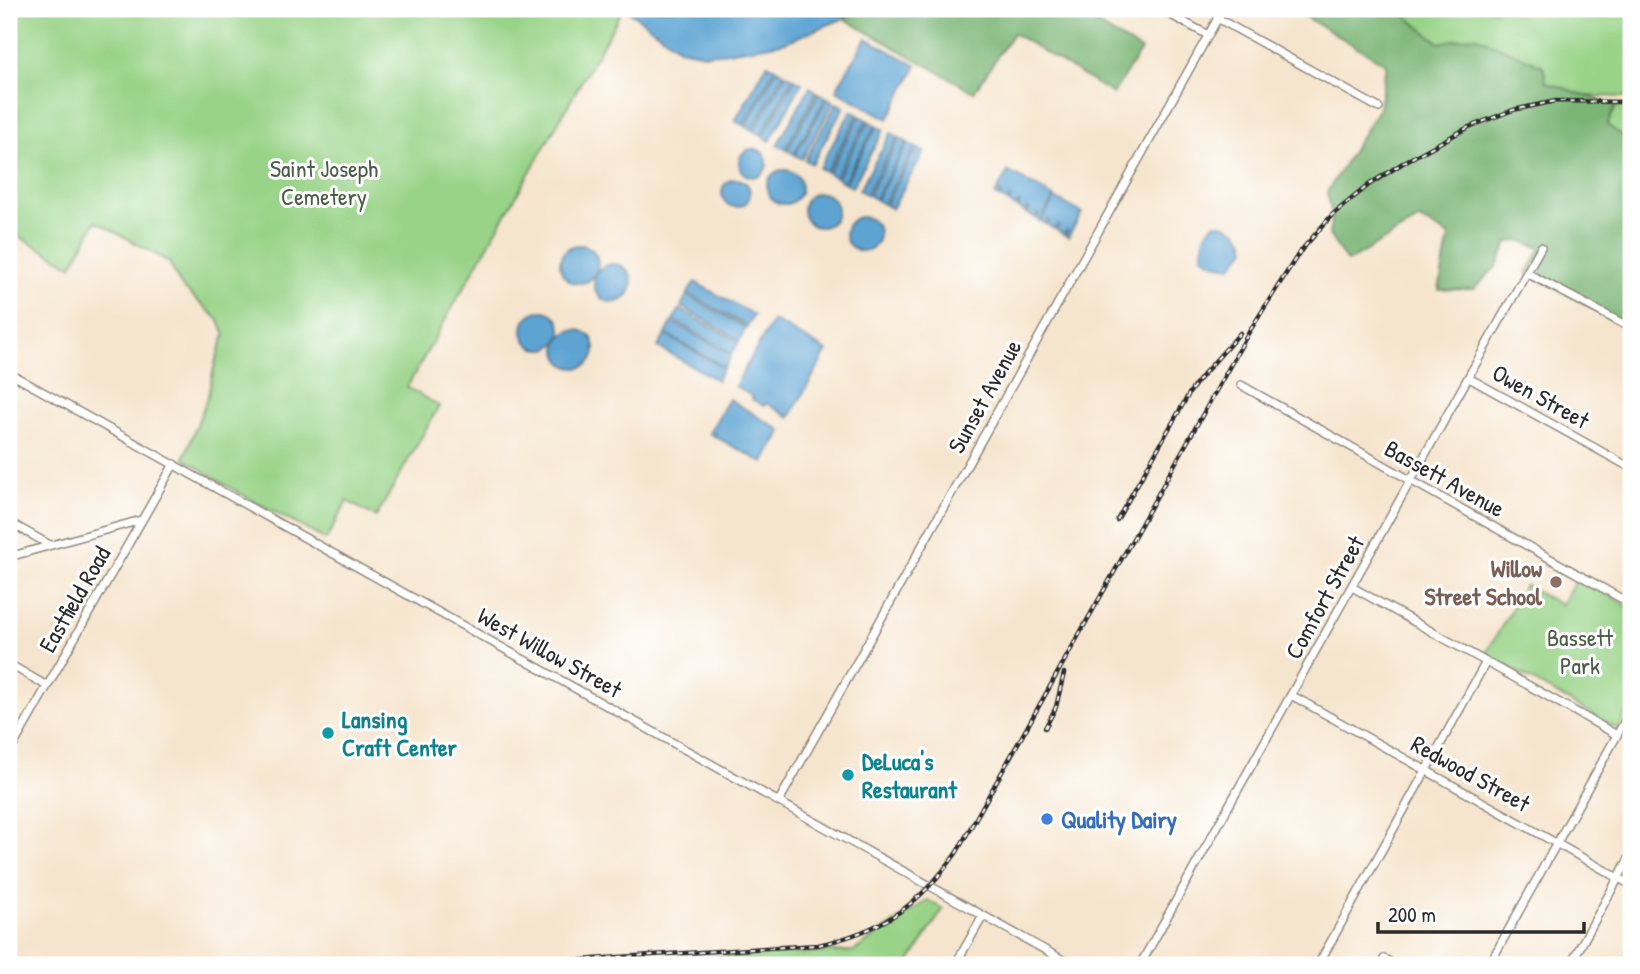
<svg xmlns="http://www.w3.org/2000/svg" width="1640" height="974" viewBox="0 0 1640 974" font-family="'Patrick Hand',sans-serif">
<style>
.green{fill:#98d387;stroke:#627f59;stroke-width:2}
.forest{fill:#7ab574;stroke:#527050;stroke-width:2}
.water{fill:#5da4d3;stroke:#44687f;stroke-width:2}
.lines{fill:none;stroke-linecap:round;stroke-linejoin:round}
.minor-casing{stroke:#90887c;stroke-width:10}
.minor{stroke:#fff;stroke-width:7}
.rail-casing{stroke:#2b2b2b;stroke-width:4.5}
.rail{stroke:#fff;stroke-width:2;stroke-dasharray:5;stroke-linecap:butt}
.education-dot{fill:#8d6e63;stroke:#fff;stroke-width:2.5}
.culture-dot{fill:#0f9aa8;stroke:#fff;stroke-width:2.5}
.shop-dot{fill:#3f7fe0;stroke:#fff;stroke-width:2.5}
.labels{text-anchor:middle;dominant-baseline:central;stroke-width:6;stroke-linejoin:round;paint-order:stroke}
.park-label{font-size:24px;fill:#4c5d47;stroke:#fff}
.street-label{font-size:24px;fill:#2b2b2b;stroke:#fff}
.education-label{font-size:24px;font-weight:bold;fill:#785e54;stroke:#fff;text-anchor:end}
.culture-label{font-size:24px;font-weight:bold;fill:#0d838f;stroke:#fff;text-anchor:start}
.shop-label{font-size:24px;font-weight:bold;fill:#366cbe;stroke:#fff;text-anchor:start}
</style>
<rect width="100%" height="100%" fill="#fff"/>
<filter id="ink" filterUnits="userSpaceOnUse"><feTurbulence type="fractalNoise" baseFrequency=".0143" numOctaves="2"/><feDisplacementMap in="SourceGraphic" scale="14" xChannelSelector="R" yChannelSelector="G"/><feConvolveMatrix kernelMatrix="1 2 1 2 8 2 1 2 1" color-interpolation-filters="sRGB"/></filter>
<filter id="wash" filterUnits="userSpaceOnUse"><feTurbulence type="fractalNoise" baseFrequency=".00686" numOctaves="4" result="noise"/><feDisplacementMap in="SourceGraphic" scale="28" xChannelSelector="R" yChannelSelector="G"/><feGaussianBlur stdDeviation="1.57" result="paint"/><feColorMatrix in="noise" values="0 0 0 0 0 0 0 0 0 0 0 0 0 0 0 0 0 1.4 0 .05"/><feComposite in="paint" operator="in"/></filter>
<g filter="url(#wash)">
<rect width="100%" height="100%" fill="#f6e5ce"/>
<path class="green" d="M19,9H623L407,387L439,406L376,517L347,501L326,540L232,489L184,458L208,396L215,363L225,334L218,319L181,286L169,262L96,221L72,266L9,231V26Z
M1400,9H1631V97L1586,96L1546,82L1543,66L1475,36L1439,43L1399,10Z
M1616,106L1631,107V142L1607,125Z
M1577,577L1631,608V705L1618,729L1486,654L1525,585L1561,605Z
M928,900L943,909L908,965H654L716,957L854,951Z"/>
<path class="forest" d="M867,9H1082L1095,23L1141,50L1113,94L1013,33L974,92L843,18Z
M1292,9H1400V11L1439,43L1475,36L1543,66L1546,82L1616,106L1607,125L1631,142V328L1527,273L1541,248L1522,241L1508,242L1497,266L1474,289L1439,290L1449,236L1420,219L1347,262L1329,235L1332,215L1327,192L1379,108L1386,64Z"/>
<path class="water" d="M626,9H867L783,43L721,53L704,54L680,49Z
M866,38L917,66L888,119L836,90Z
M767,64L775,68L743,125L735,121Z
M777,69L784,73L752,130L745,126Z
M786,74L793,78L761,135L754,131Z
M795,79L802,83L770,141L763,136Z
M810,87L817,92L785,149L777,145Z
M819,93L826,97L794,154L787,150Z
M828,98L834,102L802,159L795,155Z
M837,103L844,107L812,164L805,160Z
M851,111L858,115L826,172L819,168Z
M860,116L867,120L835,177L828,173Z
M869,121L876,125L843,182L837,178Z
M877,126L884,130L852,187L845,183Z
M891,133L898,137L866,194L859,190Z
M900,138L907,142L875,199L868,195Z
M908,143L915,147L883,204L876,200Z
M917,148L924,152L892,209L885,205Z
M739 163a14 14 0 1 1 28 0a14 14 0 1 1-28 0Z
M767 187a17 17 0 1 1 34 0a17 17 0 1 1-34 0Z
M1008,171L1031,184L1030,187L1032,184L1054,197L1040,221L1037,219L1039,214L1037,213L1036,218L1028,214L1030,209L1027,208L1026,213L1018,208L1020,203H1018L1017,208L1009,203L1011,198H1009L1008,202L1000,198L1002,193L1000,192L998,197L995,195Z
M722 193a14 14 0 1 1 28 0a14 14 0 1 1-28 0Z
M803 210a17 17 0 1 1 34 0a17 17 0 1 1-34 0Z
M1055,198L1082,213L1068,237L1065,235L1068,231L1067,230L1063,234L1056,229L1059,226L1058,225L1054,229L1046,224L1050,221L1048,219L1045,224L1041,221Z
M845 234a17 17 0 1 1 34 0a17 17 0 1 1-34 0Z
M1215,223C1231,225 1244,232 1246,249L1232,266C1220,267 1212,263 1202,256C1202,244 1205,230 1215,223Z
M560 264a19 19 0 1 1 38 0a19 19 0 1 1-38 0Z
M594 283a19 19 0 1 1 38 0a19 19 0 1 1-38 0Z
M695,282L754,315L747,326L688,293Z
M687,295L746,328L740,340L681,306Z
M680,309L739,342L732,353L673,320Z
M523 330a19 19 0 1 1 38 0a19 19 0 1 1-38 0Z
M773,320L815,344L814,346L816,345L827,351L790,417L766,403L764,406L752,399L753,397L735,386Z
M672,322L731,355L725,367L666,334Z
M557 349a19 19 0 1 1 38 0a19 19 0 1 1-38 0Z
M665,335L723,368L717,380L658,347Z
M729,399L782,431L763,463L749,455L750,453L747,454L714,436L716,431L713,435L709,433Z"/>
</g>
<g filter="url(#ink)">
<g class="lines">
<g class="minor-casing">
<path id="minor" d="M1160,9L1208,35
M1217,18L1379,108
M1527,273L1631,328
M9,373L1072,965
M1469,378L1631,468
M1241,385L1631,604
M9,522L50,545
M9,557L141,520
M1352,587L1617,735
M9,664L47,686
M1291,695L1631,885
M9,753L174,464
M779,801L1223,9
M1384,959L1396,965
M955,965L983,916
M1140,965L1541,247
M1318,965L1486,662
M1489,965L1631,710
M1570,965L1631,855"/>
</g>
<use href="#minor" class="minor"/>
<g class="rail-casing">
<path id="rail" d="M1117,520L1190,392L1200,378L1240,333
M1045,728L1056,707L1064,673
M539,965L556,962L619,957L818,945C882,931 919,906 957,852L1249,332L1299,253L1332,215L1370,184L1406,161L1469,127L1513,110L1556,101L1631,102"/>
</g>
<use href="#rail" class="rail"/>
</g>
</g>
<circle class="education-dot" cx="1556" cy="582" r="7"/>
<g class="culture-dot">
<circle cx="328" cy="733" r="7"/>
<circle cx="848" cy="775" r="7"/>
</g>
<circle class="shop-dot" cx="1047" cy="819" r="7"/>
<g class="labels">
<g class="park-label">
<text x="324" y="168">Saint Joseph<tspan x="324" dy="28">Cemetery</tspan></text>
<text x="1580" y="637">Bassett<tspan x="1580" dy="28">Park</tspan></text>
</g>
<g class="street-label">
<text transform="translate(984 396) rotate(-61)">Sunset Avenue</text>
<text transform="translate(1541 396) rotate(29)">Owen Street</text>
<text transform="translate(1445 478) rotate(29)">Bassett Avenue</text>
<text transform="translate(1324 597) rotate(-61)">Comfort Street</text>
<text transform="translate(74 599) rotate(-60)">Eastfield Road</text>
<text transform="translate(550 652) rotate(29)">West Willow Street</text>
<text transform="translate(1471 773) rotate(29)">Redwood Street</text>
</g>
<g class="education-label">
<text x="1542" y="568">Willow<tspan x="1542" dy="28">Street School</tspan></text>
</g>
<g class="culture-label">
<text x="342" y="719">Lansing<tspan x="342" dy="28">Craft Center</tspan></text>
<text x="862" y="761">DeLuca's<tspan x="862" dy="28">Restaurant</tspan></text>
</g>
<g class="shop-label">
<text x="1061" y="819">Quality Dairy</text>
</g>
</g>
<rect width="1640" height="974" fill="none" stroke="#fff" stroke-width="35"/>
<path d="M1378 922v10h206v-10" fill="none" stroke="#2b2b2b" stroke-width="3.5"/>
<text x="1388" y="922" font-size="21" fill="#2b2b2b" stroke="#ffffff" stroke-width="5" paint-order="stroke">200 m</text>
</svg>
